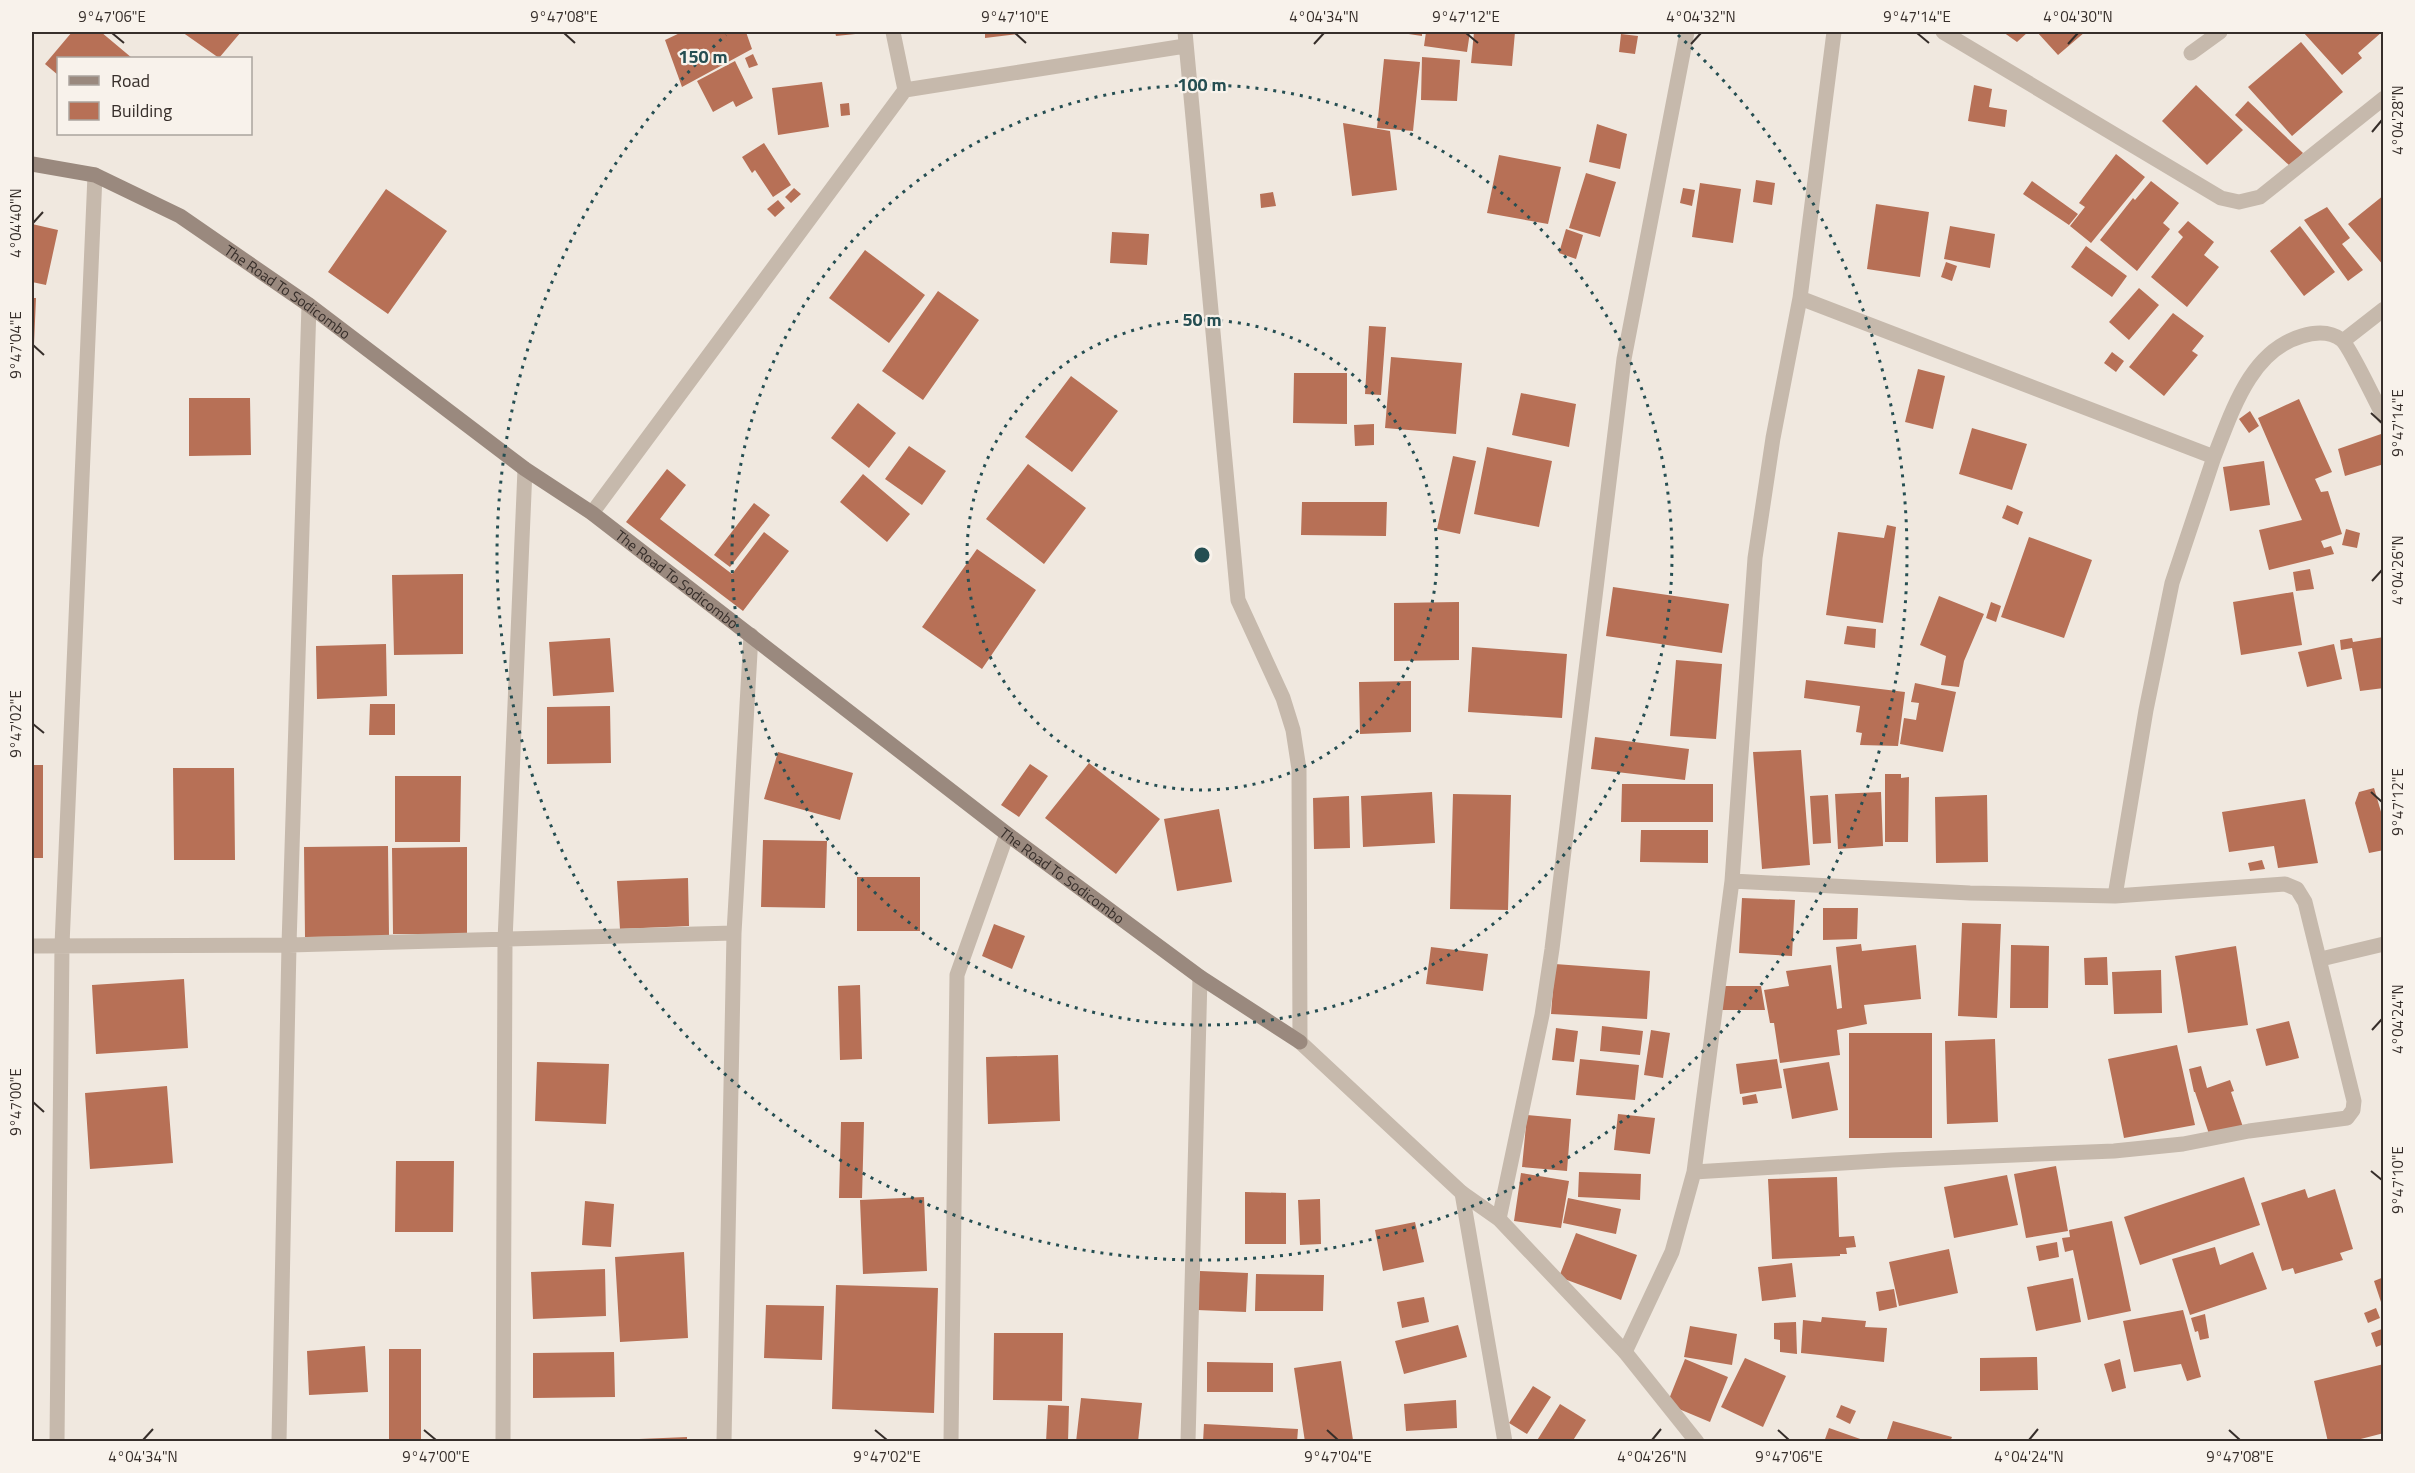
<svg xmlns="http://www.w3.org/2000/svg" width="2415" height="1473" viewBox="0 0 2415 1473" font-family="'Titillium Web',sans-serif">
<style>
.building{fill:#b77056}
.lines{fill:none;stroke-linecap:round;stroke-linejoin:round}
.minor{stroke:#c6b9ac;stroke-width:15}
.tertiary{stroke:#c6b9ac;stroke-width:15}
.secondary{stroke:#9a897e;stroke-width:15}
.ticks{fill:none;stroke:#362e2a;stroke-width:2}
.ring{fill:none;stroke:#254e52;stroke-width:3;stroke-dasharray:3 6}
.labels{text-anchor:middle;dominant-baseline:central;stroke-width:4.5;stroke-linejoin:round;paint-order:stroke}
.street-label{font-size:15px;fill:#362e2a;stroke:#f8f2eb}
.centre{fill:#254e52;stroke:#f8f2eb;stroke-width:3}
.ring-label{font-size:18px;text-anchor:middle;font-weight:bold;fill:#254e52;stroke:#f8f2eb;stroke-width:4.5;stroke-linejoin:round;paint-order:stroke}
.neatline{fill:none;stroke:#362e2a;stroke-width:2}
.ticks-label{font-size:15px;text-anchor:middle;fill:#362e2a}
</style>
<rect width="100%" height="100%" fill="#f0e8df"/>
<path class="building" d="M72,32H101L132,58H58V75L45,64Z
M182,32H241L219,58Z
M682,32H746L752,49L682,87L665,40Z
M835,32H865V33L836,36Z
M985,32H1026V33L985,38Z
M1395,32H1422V36Z
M1426,32H1470L1467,52L1424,46Z
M1474,32H1515L1512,66L1471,63Z
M2003,32H2028L2017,42Z
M2037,32H2085L2058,55Z
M2303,32H2382L2358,53L2362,58L2342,75Z
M1621,34L1638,36L1635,54L1619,52Z
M2301,42L2343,92L2292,136L2248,87Z
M753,54L758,65L749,68L745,58Z
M1422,57L1460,60L1457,101L1421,100Z
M1384,59L1420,62L1413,131L1377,128Z
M735,61L753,98L736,107L733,101L713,112L697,81Z
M822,82L829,127L778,135L772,88Z
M1974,85L1992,89L1989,107L2007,110L2005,127L1968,121Z
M2196,85L2243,130L2207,165L2162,121Z
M2248,101L2303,153L2290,166L2235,115Z
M849,103L850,115L841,116L840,104Z
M1343,123L1390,131L1397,190L1352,196Z
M1597,124L1627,134L1620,169L1589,162Z
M764,143L791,185L773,197L755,170L752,173L742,157Z
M2116,154L2145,177L2091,243L2070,226L2085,207L2079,203Z
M1499,155L1561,167L1548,224L1487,213Z
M1586,173L1616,182L1600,237L1569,228Z
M1756,180L1775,183L1772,205L1753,202Z
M2032,181L2078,214L2069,225L2023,194Z
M2151,181L2179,203L2163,223L2170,229L2137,271L2100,240L2133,198L2135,200Z
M1700,183L1741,189L1733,243L1692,237Z
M794,188L801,194L791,203L785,197Z
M1683,188L1695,190L1692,206L1680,203Z
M386,189L447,231L388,314L328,272Z
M1273,192L1276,206L1261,208L1260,194Z
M2384,195V266L2348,224Z
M778,200L785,208L775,217L767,209Z
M1876,204L1929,212L1920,277L1867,269Z
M2327,207L2350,238L2342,244L2363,270L2348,281L2304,220Z
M2188,221L2214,242L2204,255L2219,267L2187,307L2151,277L2183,237L2178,232Z
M32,224L58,230L46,285L32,282Z
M1950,226L1995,234L1990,268L1944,259Z
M2300,226L2335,272L2304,296L2270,251Z
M1566,229L1583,235L1576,259L1559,253Z
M1112,232L1149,234L1147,265L1110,263Z
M2086,246L2127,276L2112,297L2071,267Z
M865,250L925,295L889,343L829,298Z
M1946,262L1957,266L1952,281L1941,277Z
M2139,288L2159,305L2129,340L2109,322Z
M938,291L979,320L923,400L882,371Z
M32,298H36L33,367H32Z
M2173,313L2204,336L2192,351L2198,355L2164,396L2129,367Z
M1369,326L1386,327L1381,395L1365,394Z
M2112,352L2124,361L2116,372L2104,363Z
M1391,357L1462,363L1456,434L1385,428Z
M1918,369L1945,376L1933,429L1905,422Z
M1294,373H1347V424L1293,423Z
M1071,376L1118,411L1072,472L1025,437Z
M1521,393L1576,404L1569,447L1512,435Z
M189,398H250L251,455L189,456Z
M2299,399L2332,472L2315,479L2321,492L2328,491L2342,534L2321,541L2324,548L2331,546L2334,554L2269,570L2259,530L2302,520L2258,418Z
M858,403L896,433L869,468L831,438Z
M2250,411L2259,426L2249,433L2239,419Z
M1374,424V445L1355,446L1354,425Z
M1972,428L2027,444L2012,490L1959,474Z
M2384,433V464L2345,476L2338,449Z
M909,446L946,471L922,505L885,479Z
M1487,447L1552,461L1539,527L1474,514Z
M1453,456L1476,461L1460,534L1437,529Z
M2264,461L2270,505L2230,511L2223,467Z
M1028,464L1086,508L1044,564L986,519Z
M667,469L686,485L660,519L732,574L764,532L789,551L743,611L626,522Z
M863,474L910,514L887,542L840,502Z
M1302,502H1387L1386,536L1301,535Z
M754,503L770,515L730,567L714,555Z
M2007,505L2023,512L2018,525L2002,518Z
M1887,525L1896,527L1883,623L1826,615L1838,532L1884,538Z
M2346,529L2360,533L2357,548L2342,545Z
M2029,537L2092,560L2064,638L2001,617Z
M977,549L1036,590L982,669L922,627Z
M2310,569L2314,589L2296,591L2293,572Z
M463,574V654L394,655L392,575Z
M1613,587L1729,604L1722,653L1606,636Z
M2293,592L2302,645L2241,655L2233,602Z
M1939,596L1984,614L1964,661L1959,687L1941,685L1946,656L1920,645Z
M1459,602V660L1394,661V603Z
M1991,602L2001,606L1996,622L1986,618Z
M1847,626L1876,629L1875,648L1844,644Z
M2384,637V688L2360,691L2352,648L2341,650L2340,640L2352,638L2353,642Z
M610,638L614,692L553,696L549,642Z
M386,644L387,696L317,699L316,646Z
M2334,644L2342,679L2307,687L2298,652Z
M1472,647L1567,654L1562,718L1468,712Z
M1676,660L1722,664L1716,739L1670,736Z
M1806,680L1905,692L1898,746L1860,745L1862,733L1856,732L1860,706L1804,698Z
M1411,681V732L1360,734L1359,682Z
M1915,683L1956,692L1943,752L1900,744L1904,718L1916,720L1919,703L1911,702Z
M370,704H395V735H369Z
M610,706L611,763L547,764V707Z
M1595,737L1689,749L1685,780L1591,769Z
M1801,750L1810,865L1762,869L1753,752Z
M778,752L853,773L840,820L764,799Z
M1089,763L1160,819L1116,874L1045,818Z
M1030,764L1048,776L1019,817L1001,805Z
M32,765H43V858H32Z
M173,768H234L235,860H174Z
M1885,774H1901V778L1909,777L1908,842H1885Z
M395,776H461L460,842H395Z
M1622,784H1713V822H1621Z
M2374,788L2384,822V850L2369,853L2355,803L2359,792Z
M1432,792L1435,843L1363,847L1361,796Z
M1881,792L1883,846L1838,849L1835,794Z
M1453,794L1511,795L1508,910L1450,909Z
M1828,795L1831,843L1813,844L1810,796Z
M1987,795L1988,862L1936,863L1935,797Z
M1349,796L1350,848L1314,849L1313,798Z
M2305,799L2318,863L2278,868L2274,846L2229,852L2222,812Z
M1219,809L1232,882L1177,891L1164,819Z
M1641,830H1708V863L1640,862Z
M763,840L827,841L825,908L761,907Z
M388,846L389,936L305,937L304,847Z
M467,847V934H393L392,848Z
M2262,860L2265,869L2250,871L2248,863Z
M857,877H920V931H857Z
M688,878L689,926L620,929L617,881Z
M1742,898L1795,900L1792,956L1739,953Z
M1823,908H1858L1857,939L1823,940Z
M1962,923L2001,924L1997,1018L1958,1016Z
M994,924L1025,936L1012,969L982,956Z
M1861,944L1862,951L1916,945L1921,999L1864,1005L1867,1024L1837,1030L1840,1055L1780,1063L1774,1023H1770L1764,990L1789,986L1786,971L1831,965L1837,1009L1842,1008L1836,947Z
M2011,945L2049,946L2048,1008H2010Z
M2236,946L2248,1025L2188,1033L2175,956Z
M1431,947L1488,954L1483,991L1426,984Z
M2107,957L2108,985H2085L2084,958Z
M1555,964L1650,971L1647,1019L1551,1014Z
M2161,970L2162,1013L2114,1014L2112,972Z
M184,979L188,1048L96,1054L92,985Z
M860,985L862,1059L840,1060L838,986Z
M1719,986H1761L1765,1010H1719Z
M2289,1021L2299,1058L2266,1066L2256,1029Z
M1602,1026L1643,1031L1640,1055L1600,1051Z
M1556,1028L1578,1031L1574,1062L1552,1060Z
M1651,1030L1670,1033L1663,1078L1644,1075Z
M1849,1033H1932V1138H1849Z
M1995,1039L1998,1122L1947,1124L1945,1041Z
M2177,1045L2195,1125L2124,1138L2108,1059Z
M1058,1055L1060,1121L988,1124L986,1057Z
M1580,1059L1639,1065L1635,1100L1576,1095Z
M1777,1059L1782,1088L1740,1094L1736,1064Z
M537,1062L609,1064L606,1124L535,1121Z
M1829,1062L1838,1110L1792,1119L1783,1069Z
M2201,1066L2207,1088L2230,1080L2234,1091L2231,1092L2243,1127L2210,1137L2195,1092H2194L2189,1069Z
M167,1086L173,1163L90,1169L85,1093Z
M1756,1094L1758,1103L1743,1105L1742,1097Z
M1618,1114L1655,1118L1650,1154L1614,1150Z
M1527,1115L1571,1119L1567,1171L1522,1167Z
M841,1122H864L862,1198H839Z
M396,1161H454L453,1232H395Z
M2056,1166L2068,1231L2026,1238L2014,1174Z
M1579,1172L1641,1174L1640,1200L1578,1197Z
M1521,1173L1569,1181L1561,1228L1514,1221Z
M2007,1175L2018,1225L1954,1238L1944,1187Z
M1837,1177L1839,1237L1854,1236L1856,1247L1846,1248L1847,1254H1840V1256L1772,1259L1768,1179Z
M2244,1177L2260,1225L2140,1265L2124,1217Z
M2305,1189L2308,1198L2335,1189L2353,1249L2340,1253L2343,1260L2295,1274L2293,1268L2282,1271L2261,1203Z
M1245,1192L1286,1193V1244H1245Z
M924,1197L927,1271L863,1274L860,1200Z
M1568,1198L1621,1209L1616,1234L1563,1223Z
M1320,1199L1321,1244L1300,1245L1298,1200Z
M585,1201L614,1204L611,1247L582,1245Z
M2112,1221L2131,1311L2088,1320L2073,1250L2065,1252L2062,1238L2070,1237L2069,1230Z
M1415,1222L1424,1262L1383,1271L1375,1230Z
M1576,1233L1637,1255L1621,1300L1559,1277Z
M2057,1242L2059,1257L2039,1261L2036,1246Z
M2215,1247L2220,1265L2253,1252L2267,1289L2190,1315L2172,1259Z
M1949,1249L1958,1293L1899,1306L1889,1262Z
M684,1252L688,1338L620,1342L615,1257Z
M1792,1263L1796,1297L1762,1301L1758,1267Z
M605,1269L606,1316L533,1319L531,1272Z
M1200,1271L1248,1273L1246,1312L1197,1310Z
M1256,1274L1324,1275L1323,1311H1255Z
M2384,1277V1308H2383L2374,1281Z
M2073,1278L2081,1322L2036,1331L2027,1287Z
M836,1285L938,1288L934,1413L832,1409Z
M1894,1289L1897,1307L1879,1311L1876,1292Z
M1424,1297L1429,1322L1402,1328L1397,1302Z
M766,1305L824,1306L822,1360L764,1358Z
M2376,1308L2380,1318L2368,1323L2364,1313Z
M2183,1310L2201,1377L2187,1381L2181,1364L2134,1372L2123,1321Z
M2205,1314L2209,1338L2200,1340L2198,1331L2195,1332L2191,1318Z
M1822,1317L1866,1321L1865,1327L1887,1328L1884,1362L1801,1353L1803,1320L1821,1322Z
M1796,1322L1797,1354L1780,1352V1340L1774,1339V1323Z
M1458,1325L1467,1357L1404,1374L1395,1341Z
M1690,1326L1737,1334L1732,1365L1684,1357Z
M2382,1329L2384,1344L2376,1347L2371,1333Z
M994,1333H1063L1062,1401L993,1400Z
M365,1346L368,1392L309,1395L307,1351Z
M389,1349H421V1442H389Z
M614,1352L615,1397L533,1398V1353Z
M2037,1357L2038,1390L1980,1391V1358Z
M1745,1358L1786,1376L1763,1427L1721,1407Z
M1685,1359L1728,1377L1710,1422L1667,1404Z
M2120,1359L2126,1388L2112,1392L2104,1364Z
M1341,1361L1353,1440L1305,1442L1294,1368Z
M1207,1362L1273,1363V1392H1207Z
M2384,1364V1433L2349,1442H2328L2314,1381Z
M1533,1386L1551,1397L1527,1434L1509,1423Z
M1081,1398L1142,1403L1138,1442H1076Z
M1456,1400L1457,1428L1406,1431L1404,1404Z
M1560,1404L1586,1420L1572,1442H1536Z
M1048,1405L1069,1406L1068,1442H1046Z
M1841,1405L1856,1411L1850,1424L1836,1417Z
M1893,1421L1952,1437L1950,1442H1886Z
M1204,1424L1298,1429L1297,1442H1203Z
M1829,1428L1866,1441V1442H1824Z
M687,1437V1442H615V1440Z
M608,1439V1442H581V1440Z"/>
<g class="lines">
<path class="minor" d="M893,32L905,90
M1185,32L1238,600L1283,698L1293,730L1299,769L1300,1042
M1943,32L2221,198L2239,202L2260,197L2384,98
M2191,53L2220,32
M1800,298L2214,457L2172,583L2146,710L2115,896
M2343,341L2384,309
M2214,457C2232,412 2250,351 2302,336C2315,332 2330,331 2342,340C2350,347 2376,403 2384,417
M592,513L905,90L1185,46
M32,946L289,945L734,933
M2321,959L2384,944
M1694,1172L1892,1160L2114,1151L2183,1144L2249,1131L2347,1118L2353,1110L2354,1101L2305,902L2297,889L2285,884L2115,896L1970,893L1732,881
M1462,1193L1505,1442
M1499,1219L1542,1015L1552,949L1624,359L1687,32
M1625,1352L1672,1252L1694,1172L1732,881L1755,558L1773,438L1800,298L1834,32
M57,1442L62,945L95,175
M279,1442L289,945L309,305
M503,1442L505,941L525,469
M724,1442L734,933L751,635
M951,1442L957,975L1007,834
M1188,1442L1200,977"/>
<path class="tertiary" d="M1300,1042L1462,1193L1499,1219L1625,1352L1697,1442"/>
<path class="secondary" id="s1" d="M32,164L95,175L180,216L309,305L525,469L592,513L1007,834L1200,977L1300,1042"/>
</g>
<path class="ticks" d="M112,33L124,43M564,33L575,43M1015,33L1026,43M1466,33L1478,43M1917,33L1929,43M1314,44L1324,33M1691,44L1701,33M2068,44L2078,33M2372,132L2382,120M33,223L43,212M33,345L44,355M2371,413L2382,423M2372,581L2382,570M33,724L44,733M2371,792L2382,802M2372,1030L2382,1019M33,1102L44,1112M2371,1171L2382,1180M424,1430L436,1440M875,1430L887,1440M1327,1430L1338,1440M1778,1430L1789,1440M2229,1430L2240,1440M143,1440L153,1429M1652,1440L1661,1429M2029,1440L2038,1429"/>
<g class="ring">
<circle cx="1202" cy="555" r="235"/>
<circle cx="1202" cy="555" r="470"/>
<path d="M1678 35A705 705 0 1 1 726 35"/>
</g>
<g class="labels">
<g class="street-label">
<text stroke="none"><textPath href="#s1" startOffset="290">The Road To Sodicombo</textPath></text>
<text stroke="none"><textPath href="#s1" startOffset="774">The Road To Sodicombo</textPath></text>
<text stroke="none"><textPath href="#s1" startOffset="1260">The Road To Sodicombo</textPath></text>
</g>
</g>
<circle cx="1202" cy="555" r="9" class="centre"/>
<g class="ring-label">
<text x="703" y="63">150 m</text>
<text x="1202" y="91">100 m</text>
<text x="1202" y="326">50 m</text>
</g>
<rect width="2415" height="1473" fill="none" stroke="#f8f2eb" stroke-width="66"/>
<rect x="57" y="57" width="195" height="78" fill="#f8f2eb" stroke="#aaa49e" stroke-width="1.5"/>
<rect x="69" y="76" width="30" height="9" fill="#9a897e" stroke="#aaa49e" stroke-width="1.5"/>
<text x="111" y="87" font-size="18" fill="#362e2a">Road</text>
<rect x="69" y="102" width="30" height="18" fill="#b77056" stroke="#aaa49e" stroke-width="1.5"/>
<text x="111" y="117" font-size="18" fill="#362e2a">Building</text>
<rect x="33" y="33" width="2349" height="1407" class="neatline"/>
<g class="ticks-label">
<text x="112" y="22">9°47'06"E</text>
<text x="564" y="22">9°47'08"E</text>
<text x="1015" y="22">9°47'10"E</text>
<text x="1324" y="22">4°04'34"N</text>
<text x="1466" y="22">9°47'12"E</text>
<text x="1701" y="22">4°04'32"N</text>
<text x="1917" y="22">9°47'14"E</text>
<text x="2078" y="22">4°04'30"N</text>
<text transform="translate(2398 120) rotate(-90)" y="5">4°04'28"N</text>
<text transform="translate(16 223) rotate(-90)" y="5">4°04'40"N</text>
<text transform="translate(16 345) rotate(-90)" y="5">9°47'04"E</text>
<text transform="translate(2398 423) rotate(-90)" y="5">9°47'14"E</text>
<text transform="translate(2398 570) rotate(-90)" y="5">4°04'26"N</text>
<text transform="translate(16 724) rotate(-90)" y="5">9°47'02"E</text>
<text transform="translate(2398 802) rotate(-90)" y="5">9°47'12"E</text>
<text transform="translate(2398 1019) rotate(-90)" y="5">4°04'24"N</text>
<text transform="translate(16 1102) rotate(-90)" y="5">9°47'00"E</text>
<text transform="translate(2398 1180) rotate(-90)" y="5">9°47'10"E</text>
<text x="143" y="1462">4°04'34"N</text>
<text x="436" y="1462">9°47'00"E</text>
<text x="887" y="1462">9°47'02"E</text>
<text x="1338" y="1462">9°47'04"E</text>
<text x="1652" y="1462">4°04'26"N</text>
<text x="1789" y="1462">9°47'06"E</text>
<text x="2029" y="1462">4°04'24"N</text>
<text x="2240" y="1462">9°47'08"E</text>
</g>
</svg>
